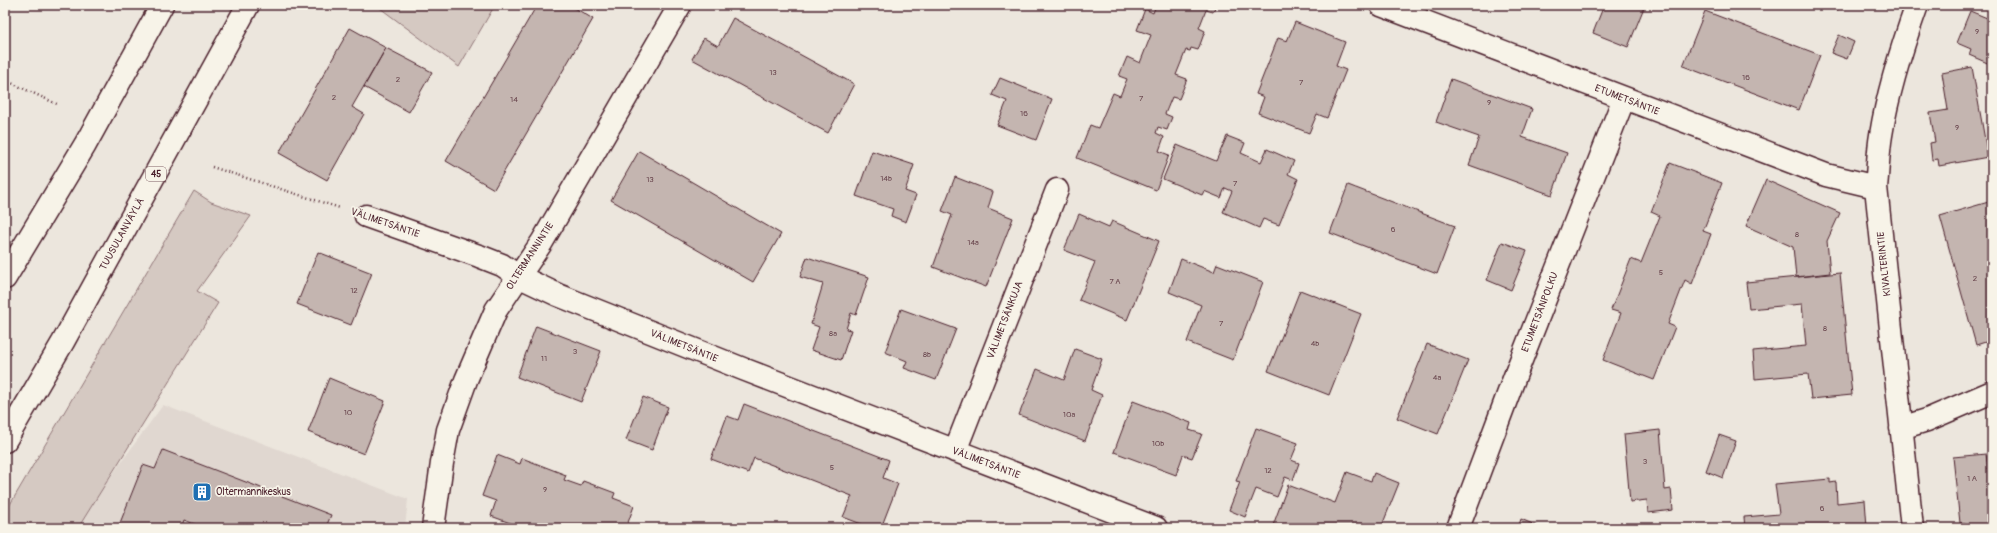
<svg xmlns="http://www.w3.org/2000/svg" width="1997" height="533" viewBox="0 0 1997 533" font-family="Pangolin,sans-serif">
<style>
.built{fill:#e0d7d0}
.green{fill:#d5c9c2;stroke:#907476}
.building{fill:#c4b5b0;stroke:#4a1f2b}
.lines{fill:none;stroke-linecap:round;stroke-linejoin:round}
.street-casing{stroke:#4a1f2b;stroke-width:25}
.highway-casing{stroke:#4a1f2b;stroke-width:25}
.path{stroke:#4a1f2b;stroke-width:2.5;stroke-dasharray:1 3;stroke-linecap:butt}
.street{stroke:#f7f3e8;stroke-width:22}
.highway{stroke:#f7f3e8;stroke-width:22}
.labels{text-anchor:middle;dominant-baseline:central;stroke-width:3.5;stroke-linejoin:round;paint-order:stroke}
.number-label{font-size:8px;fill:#68444c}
.shield{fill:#f7f3e8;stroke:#7e5f64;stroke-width:1}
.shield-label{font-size:9px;font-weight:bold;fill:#4a1f2b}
.street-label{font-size:10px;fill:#4a1f2b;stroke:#f7f3e8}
.poi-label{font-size:10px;fill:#4a1f2b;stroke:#f7f3e8;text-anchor:start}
</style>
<rect width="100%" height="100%" fill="#ece6dd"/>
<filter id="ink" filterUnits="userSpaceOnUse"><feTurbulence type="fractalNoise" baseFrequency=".025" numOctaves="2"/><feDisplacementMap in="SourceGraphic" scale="8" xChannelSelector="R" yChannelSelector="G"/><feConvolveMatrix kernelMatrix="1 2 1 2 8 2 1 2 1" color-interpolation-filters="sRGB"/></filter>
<g filter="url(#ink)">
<path class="built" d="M163,405L408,499L405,528H73Z"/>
<path class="green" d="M376,5H495L459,67Z
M194,191L211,202L251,216L197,291L218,303L78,528H5V513Z"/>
<path class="building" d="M537,5H570L593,19L494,189L446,161Z
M1156,5H1216L1213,12L1206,10L1199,28L1205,31L1198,50L1191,48L1190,51L1186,50L1176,75L1187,79L1179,99L1172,97L1165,114L1172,117L1167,130L1158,127L1156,133L1164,137L1159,151L1169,155L1156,190L1077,158L1090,125L1098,128L1113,93L1120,96L1127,79L1119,76L1127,57L1140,63L1151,35L1137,30L1145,9L1153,13Z
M1604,5H1645L1628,47L1593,33Z
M1825,5H1840L1838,10Z
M1705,11L1820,55L1799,110L1683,66Z
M1970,11L1992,20V65L1969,55L1971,49L1957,43Z
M733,18L854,84L828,133L692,59L704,38L718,46Z
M1295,22L1345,42L1336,66L1346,70L1327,118L1317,114L1309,133L1258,113L1264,97L1256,94L1278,38L1287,41Z
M350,28L386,48L352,107L364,114L327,180L279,153Z
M1839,35L1854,42L1847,59L1831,53Z
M386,48L432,72L409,112L364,87Z
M1972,67L1988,157L1939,166L1938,159L1932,160L1930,143L1935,142L1930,113L1948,110L1942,73Z
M1000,78L1052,99L1036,140L997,125L1007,101L992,95Z
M1451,79L1532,109L1522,137L1567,153L1552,195L1469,165L1479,137L1436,122Z
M1227,136L1245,143L1241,153L1261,162L1267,149L1294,161L1288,174L1298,179L1279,225L1263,219L1259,228L1223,212L1232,191L1225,188L1221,198L1204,191L1202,195L1163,179L1177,145L1216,161Z
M639,151L781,234L753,282L611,200Z
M872,151L914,165L905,191L916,195L906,222L891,216L893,209L856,196Z
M1670,163L1722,183L1703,231L1711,234L1692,284L1685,280L1668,324L1675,327L1654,380L1603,360L1621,313L1611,310L1631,259L1641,263L1660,216L1651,212Z
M955,177L993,192L988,208L1013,218L986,287L933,267L952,215L942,211Z
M1766,180L1840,213L1827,241L1830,273L1796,277L1793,247L1746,226Z
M1348,185L1455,226L1437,274L1330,233Z
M1992,201V340L1976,345L1940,216Z
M1079,214L1109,227L1112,221L1159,241L1127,320L1079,300L1095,262L1064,250Z
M1502,242L1527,251L1511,290L1487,280Z
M318,252L372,273L351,325L297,304Z
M807,257L869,277L856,315L851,313L846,329L851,330L841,360L811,350L819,327L811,324L823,284L800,277Z
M1181,259L1214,272L1217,264L1263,282L1233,360L1187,342L1201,305L1169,292Z
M1840,273L1852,395L1811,399L1808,374L1755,379L1753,351L1806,346L1802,304L1749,309L1746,282Z
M1300,290L1361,314L1329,395L1268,371Z
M901,309L956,329L936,380L904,368L907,361L885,352Z
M536,326L601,351L581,402L517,377Z
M1427,344L1468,360L1438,434L1397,418Z
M1075,349L1102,359L1091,390L1102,395L1085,441L1019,415L1037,369L1064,380Z
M329,378L385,401L364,454L308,432Z
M643,397L668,407L652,450L626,440Z
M1133,401L1191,423L1189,430L1202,434L1192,458L1183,455L1176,475L1114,452Z
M744,404L889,460L883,478L898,484L881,528H872L843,517L852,496L754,458L748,473L711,459L727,416L738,420Z
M1256,428L1298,443L1291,460L1299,463L1293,480L1285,477L1277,497L1256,489L1245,517L1229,510L1240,482L1236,481Z
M1660,430L1665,490L1671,489L1673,510L1648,513L1647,500L1630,502L1624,434Z
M1719,435L1736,441L1723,478L1706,471Z
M163,450L331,515L326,527L330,528H205L184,520L181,528H118L143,465L155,469Z
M1986,454L1992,498V528H1966L1965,523H1960L1953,457Z
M497,455L520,464L522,458L566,475L564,480L581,486L583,481L615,493L613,498L634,506L626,528H567L560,525L559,528H524L491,516L496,501L482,496Z
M1347,472L1371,481L1374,473L1399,483L1381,528H1272L1288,485L1335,503Z
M1830,479V483L1836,482L1837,503L1865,500L1867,527L1745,528L1744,517L1779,514L1775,484Z
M1521,519L1542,528H1518Z"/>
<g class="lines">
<g class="street-casing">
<path id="street" d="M1381,5L1826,175L1876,187
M366,216L479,256L502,265L518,276L558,295L743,369L1156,528
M1901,428L1927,420L1992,392
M955,451L1057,190
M433,528L442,463L448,430L466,380L496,310L542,242L680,5
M1458,528L1518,368L1624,98
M1912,528L1876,187C1878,170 1878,152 1881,135C1888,90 1902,47 1917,5"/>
</g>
<g class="highway-casing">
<path id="highway" d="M5,278L85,145L162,5
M5,441L63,342L248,5"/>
</g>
<path class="path" d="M5,80L59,105
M212,167L340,208"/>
<use href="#street" class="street"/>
<use href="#highway" class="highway"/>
</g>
</g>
<defs>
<g id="building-square" transform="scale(1)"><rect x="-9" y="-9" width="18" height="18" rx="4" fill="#1f6fb2" stroke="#f7f3e8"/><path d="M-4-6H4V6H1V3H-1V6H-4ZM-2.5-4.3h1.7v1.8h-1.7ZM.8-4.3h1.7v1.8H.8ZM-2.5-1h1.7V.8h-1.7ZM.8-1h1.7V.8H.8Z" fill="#fff"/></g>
</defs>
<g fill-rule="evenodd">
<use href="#building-square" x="202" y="492"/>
</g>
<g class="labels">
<g class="number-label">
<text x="1977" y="31">9</text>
<text x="773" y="72">13</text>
<text x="1746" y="77">16</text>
<text x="398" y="79">2</text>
<text x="1301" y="82">7</text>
<text x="334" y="97">2</text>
<text x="1141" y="98">7</text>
<text x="514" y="99">14</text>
<text x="1489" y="102">9</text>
<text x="1024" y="113">16</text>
<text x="1957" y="127">9</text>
<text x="886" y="178">14b</text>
<text x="650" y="179">13</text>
<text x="1235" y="183">7</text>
<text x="1393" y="229">6</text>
<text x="1797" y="234">8</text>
<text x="973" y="242">14a</text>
<text x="1661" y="272">5</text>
<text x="1975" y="278">2</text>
<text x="1115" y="281">7 A</text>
<text x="354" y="290">12</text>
<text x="1221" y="323">7</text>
<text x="1825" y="328">8</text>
<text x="833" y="333">8a</text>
<text x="1315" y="343">4b</text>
<text x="575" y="351">3</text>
<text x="927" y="354">8b</text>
<text x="544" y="358">11</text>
<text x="1437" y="377">4a</text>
<text x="348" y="412">10</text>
<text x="1069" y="414">10a</text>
<text x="1158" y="443">10b</text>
<text x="1645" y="461">3</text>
<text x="832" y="467">5</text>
<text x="1268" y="470">12</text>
<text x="1972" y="478">1 A</text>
<text x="545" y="489">9</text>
<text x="1822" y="508">6</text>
</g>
<rect class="shield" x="146" y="167" width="20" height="14" rx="3"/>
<g class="shield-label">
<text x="156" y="174">45</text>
</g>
<g class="street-label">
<text transform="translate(1627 100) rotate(21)">ETUMETSÄNTIE</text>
<text transform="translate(385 223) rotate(19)">VÄLIMETSÄNTIE</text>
<text transform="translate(122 234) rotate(-61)">TUUSULANVÄYLÄ</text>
<text transform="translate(530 256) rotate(-57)">OLTERMANNINTIE</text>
<text transform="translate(1884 264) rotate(-96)">KIVALTERINTIE</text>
<text transform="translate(1540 312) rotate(-69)">ETUMETSÄNPOLKU</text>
<text transform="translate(1005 320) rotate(-69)">VÄLIMETSÄNKUJA</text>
<text transform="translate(684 346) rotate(22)">VÄLIMETSÄNTIE</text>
<text transform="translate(986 463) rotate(21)">VÄLIMETSÄNTIE</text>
</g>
<g class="poi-label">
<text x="216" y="492">Oltermannikeskus</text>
</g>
</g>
<rect width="1997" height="533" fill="none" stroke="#f7f3e8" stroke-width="20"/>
<rect x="10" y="10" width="1977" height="513" fill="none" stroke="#4a1f2b" stroke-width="1.5" filter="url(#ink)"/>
</svg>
